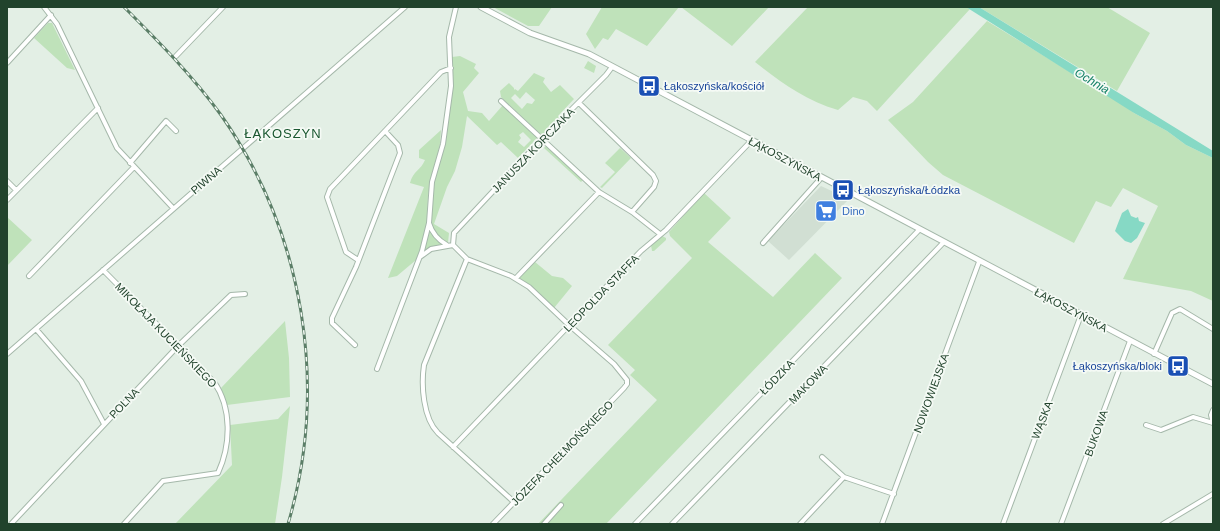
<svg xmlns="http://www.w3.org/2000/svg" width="1220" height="531" viewBox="0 0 1220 531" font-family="Helvetica,sans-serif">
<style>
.built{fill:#d1dfd3}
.green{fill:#bfe2ba;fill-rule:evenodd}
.water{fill:#86d9c5}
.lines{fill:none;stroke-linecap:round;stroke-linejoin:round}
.minor-casing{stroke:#a5b8aa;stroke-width:6}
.tertiary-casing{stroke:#a5b8aa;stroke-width:7}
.minor{stroke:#fff;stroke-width:4}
.tertiary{stroke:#fff;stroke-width:5}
.rail-casing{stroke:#5b7e67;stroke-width:3}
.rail{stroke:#f5faf5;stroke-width:1.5;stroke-dasharray:4.5;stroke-linecap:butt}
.labels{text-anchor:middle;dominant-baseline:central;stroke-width:3.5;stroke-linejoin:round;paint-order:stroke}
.transit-label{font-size:11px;fill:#164399;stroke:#f5faf5;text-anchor:start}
.street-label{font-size:11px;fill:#21432c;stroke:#f5faf5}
.shop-label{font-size:11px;fill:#366cbe;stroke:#f5faf5;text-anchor:start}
.water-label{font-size:12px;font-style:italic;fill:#138066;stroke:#f5faf5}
.quarter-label{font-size:13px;letter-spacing:1px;fill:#1a5730;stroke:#f5faf5}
</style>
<rect width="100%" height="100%" fill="#e3efe5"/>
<path class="built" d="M821,186L849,199L789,260L768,241Z"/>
<path class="green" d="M493,7H552L539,26H528Z
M602,7H679L647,46L616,29L608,40L603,38L595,49L586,34Z
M681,7H769L732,46Z
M808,7H966L970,9L877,111L867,101L853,97L838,110C805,100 782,83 755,62Z
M979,7H1107L1150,33L1117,91Z
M987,21L1124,105L1134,113L1167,131L1186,145L1213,158V301L1191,291L1123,279L1158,206L1123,188L1111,207L1096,201L1074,243L943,175L928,162L888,120L913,102Z
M48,23H52L75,70L67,68L34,38Z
M460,56L476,64L474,68L479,73L463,92L468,111L482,113L489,121L503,105L537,138L518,158L501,142L497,145L467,116L462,147L455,171L447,187L434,224L449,233L448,243L432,248L422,253L427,239L433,185L444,145L452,57ZM523,132L531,140L524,147L518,142L521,138L519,135Z
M588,61L596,66L594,73L584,68Z
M534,73L545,78L543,82L551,92L560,85L574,99L558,116L560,117L543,135L539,133L501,97L500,91L509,83L514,88V90L515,89L518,91ZM526,92L535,100L532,104L527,103L522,109L511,98L515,94L520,99Z
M441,130L440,144L428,195L427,222L419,254L416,260L397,276L388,278L424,187L410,183C413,171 421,170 425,160L419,158V150Z
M546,146L583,180L581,182L544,148Z
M620,148L631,158L602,188L600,187L615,172L605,163Z
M704,193L731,218L708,242L773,297L815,253L842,278L606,524H538L657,400L630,375L635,370L608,345L692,258L670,236L669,232Z
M7,217L32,240L7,266Z
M662,236L666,238V240L654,251H652L651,245Z
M535,262L552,276L563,278L572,286L554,308L519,278Z
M285,321L289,358L290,397L227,405L221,388Z
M290,406L282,477L275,524H175L232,465L230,425L278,419Z"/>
<path class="water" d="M966,7H979L1213,151V158L1186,145L1167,131L1134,113Z
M1128,209L1131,216L1136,218L1138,217L1139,221L1145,223L1137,238L1131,243L1125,241L1115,231L1122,213Z"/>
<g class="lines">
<g class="minor-casing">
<path id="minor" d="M44,7L57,24L117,148L173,208
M176,56L223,7
M7,63L51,15
M501,101L599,192L632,212L660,234
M579,103L653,175L656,181L654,187L632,212
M130,163L166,121L176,131
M7,181L16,190
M7,200L98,108
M429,223C432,233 438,240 447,245
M763,243L821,178
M420,257L431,249L453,245
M467,259L424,365C421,385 423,418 438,433L514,502
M358,260L346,252L327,197L330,189L441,72L451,68
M103,270L214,382C232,408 231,445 218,473L163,481L124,524
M29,276L134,167
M516,278L599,192
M36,329L81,381L104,424
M355,345L332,323V318L356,267L400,153L398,145L385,131
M7,354L405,7
M1154,354L1172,313L1180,309L1213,329
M377,369L422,251L429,223L432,182L443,144L451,86L449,37L456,7
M1213,410L1211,415L1213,423
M1146,425L1161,430L1193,417L1213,423
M453,447L576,318L641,251L666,230L751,141
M822,457L844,477L894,494
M11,524L178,346L231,295L245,294
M493,524L624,388L627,384V380L614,364L569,325L529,287L511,276L467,259L453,245L454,233L542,139L606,75L612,67
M544,524L561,505
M635,524L919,230
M672,524L943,243
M800,524L844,477
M882,524L979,262
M1003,524L1081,315
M1061,524L1130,341
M1163,524L1213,494"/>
</g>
<g class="tertiary-casing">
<path id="tertiary" d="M481,7L530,33L589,54L1213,384"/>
</g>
<use href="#minor" class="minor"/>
<use href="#tertiary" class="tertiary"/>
<g class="rail-casing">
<path id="rail" d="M124,7C158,41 192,75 221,115C304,233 329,386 288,524"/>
</g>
<use href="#rail" class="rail"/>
</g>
<defs>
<g id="bus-square" transform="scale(1.15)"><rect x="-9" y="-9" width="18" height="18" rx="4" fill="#1a4fb4" stroke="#f5faf5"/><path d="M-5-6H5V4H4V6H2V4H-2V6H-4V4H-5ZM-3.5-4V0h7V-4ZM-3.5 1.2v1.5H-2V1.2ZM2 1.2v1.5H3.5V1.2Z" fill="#fff"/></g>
<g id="supermarket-square" transform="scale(1.15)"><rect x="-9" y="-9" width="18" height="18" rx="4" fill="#3f7fe0" stroke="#f5faf5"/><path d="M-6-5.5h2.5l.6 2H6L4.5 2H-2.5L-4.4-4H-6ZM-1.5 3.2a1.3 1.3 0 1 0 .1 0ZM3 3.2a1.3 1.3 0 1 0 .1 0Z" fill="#fff"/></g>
</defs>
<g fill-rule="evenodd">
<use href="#bus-square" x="649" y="86"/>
<use href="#bus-square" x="843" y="190"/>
<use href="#supermarket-square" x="826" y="211"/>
<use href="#bus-square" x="1178" y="366"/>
</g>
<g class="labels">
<g class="transit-label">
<text x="664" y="86">Łąkoszyńska/kościół</text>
<text x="858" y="190">Łąkoszyńska/Łódzka</text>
<text x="1162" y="366" text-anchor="end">Łąkoszyńska/bloki</text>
</g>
<g class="street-label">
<text transform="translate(533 150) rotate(-46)">JANUSZA KORCZAKA</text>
<text transform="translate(785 159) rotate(28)">ŁĄKOSZYŃSKA</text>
<text transform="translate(206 180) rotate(-41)">PIWNA</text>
<text transform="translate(601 293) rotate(-46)">LEOPOLDA STAFFA</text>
<text transform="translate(1071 310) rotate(28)">ŁĄKOSZYŃSKA</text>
<text transform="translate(166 335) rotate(46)">MIKOŁAJA KUCIEŃSKIEGO</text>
<text transform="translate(777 377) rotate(-46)">ŁÓDZKA</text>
<text transform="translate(808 384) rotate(-46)">MAKOWA</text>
<text transform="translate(931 393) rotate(-70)">NOWOWIEJSKA</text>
<text transform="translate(124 403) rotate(-46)">POLNA</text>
<text transform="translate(1042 420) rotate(-69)">WĄSKA</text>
<text transform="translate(1096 433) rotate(-70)">BUKOWA</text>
<text transform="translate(562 453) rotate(-46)">JÓZEFA CHEŁMOŃSKIEGO</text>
</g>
<g class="shop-label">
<text x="842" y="211">Dino</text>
</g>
<g class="water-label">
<text transform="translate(1092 81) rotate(31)">Ochnia</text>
</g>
<g class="quarter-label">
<text x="283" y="133">ŁĄKOSZYN</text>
</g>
</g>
<rect width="1220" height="531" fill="none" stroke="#21432c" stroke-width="16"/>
</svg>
